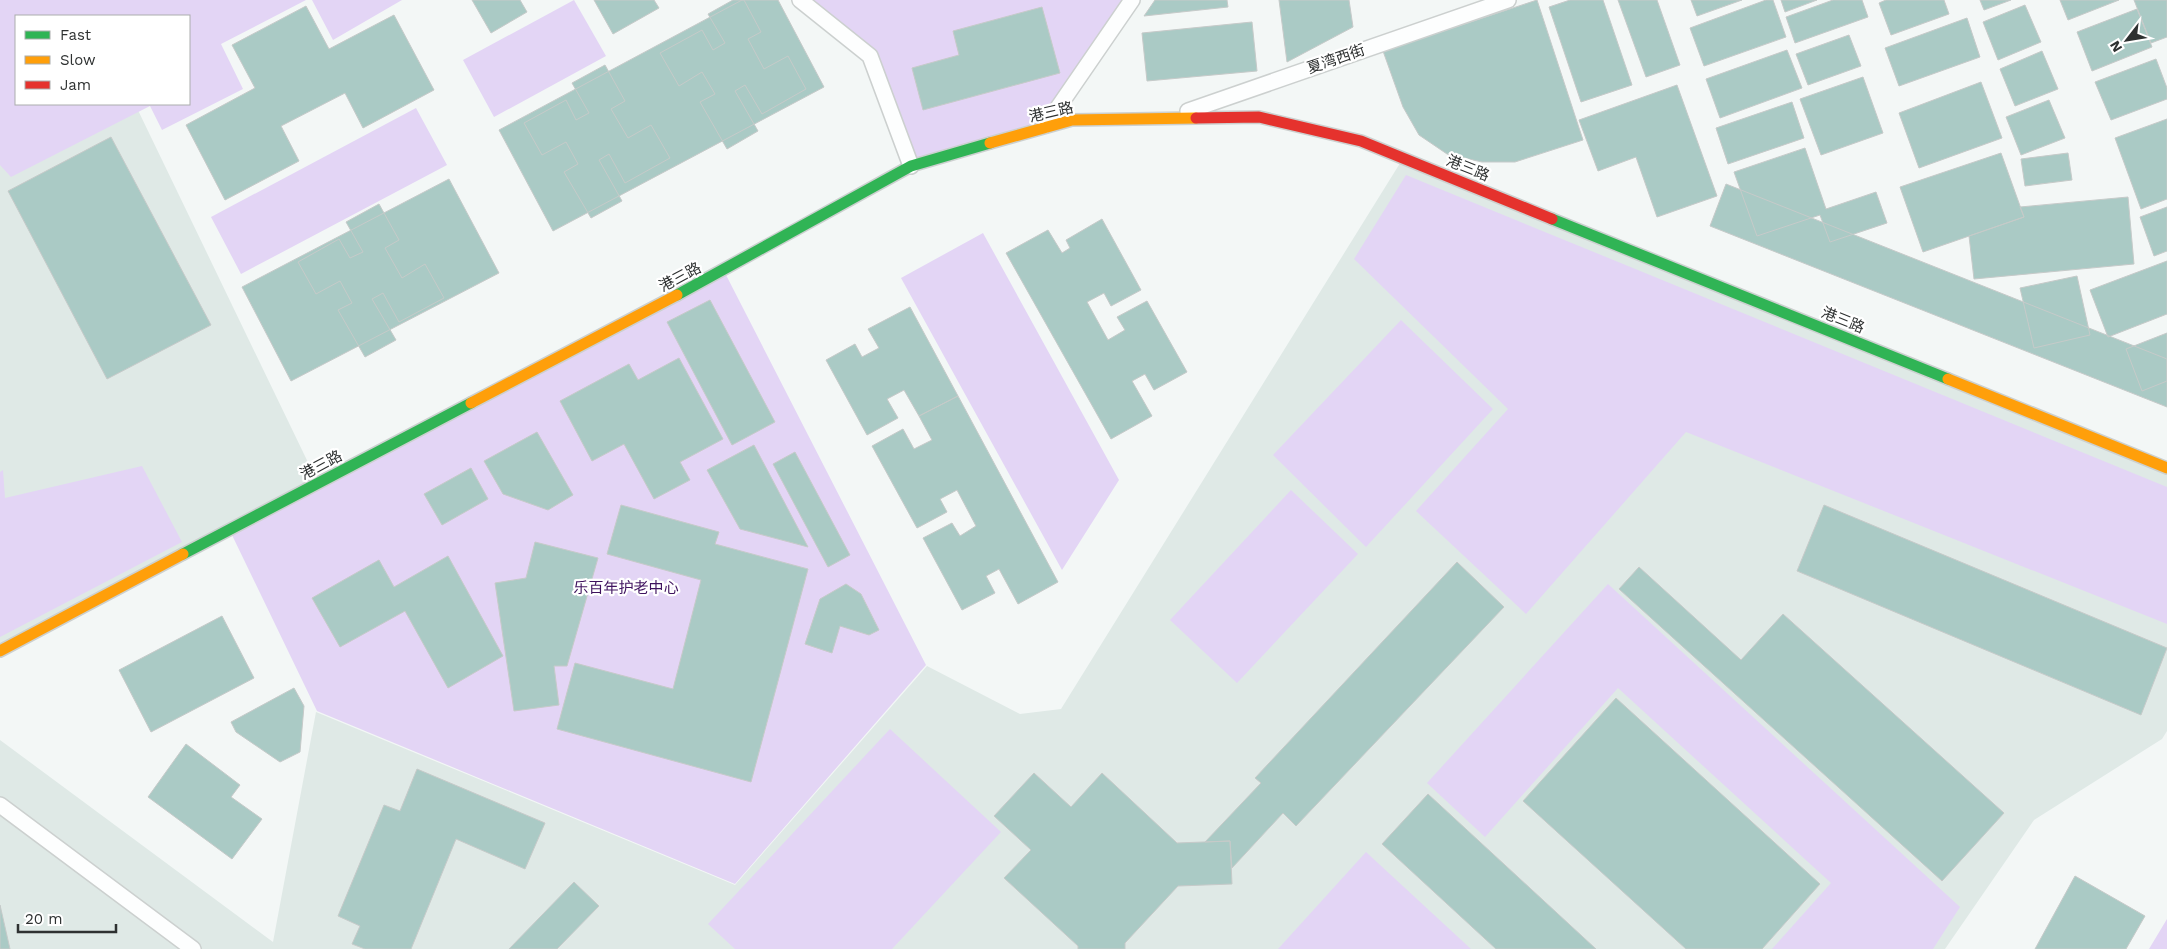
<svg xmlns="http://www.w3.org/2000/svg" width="2167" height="949" viewBox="0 0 2167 949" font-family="'Work Sans','Noto Sans SC',sans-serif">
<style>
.built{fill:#dfe9e6}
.green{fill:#e3d5f5;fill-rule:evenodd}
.building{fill:#aacac5;stroke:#c6cac9}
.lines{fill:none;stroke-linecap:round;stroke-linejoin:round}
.lane-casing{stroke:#ccd0cf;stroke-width:18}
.fast-casing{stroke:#ccd0cf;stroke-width:14}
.slow-casing{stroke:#ccd0cf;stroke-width:14}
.jam-casing{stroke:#ccd0cf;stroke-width:14}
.lane{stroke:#fdfefe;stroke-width:15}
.fast{stroke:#30b455;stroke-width:11}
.slow{stroke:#ff9f0a;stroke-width:11}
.jam{stroke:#e5322d;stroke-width:11}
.labels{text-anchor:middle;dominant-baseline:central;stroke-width:4.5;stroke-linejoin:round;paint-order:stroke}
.street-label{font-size:15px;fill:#2e3131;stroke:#fff}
.park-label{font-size:15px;fill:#3e125e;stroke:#fff}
</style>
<rect width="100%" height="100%" fill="#f3f7f6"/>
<path class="built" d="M0,0L16,16V104H135L317,481L0,649Z
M1402,160L2167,473V731L2162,739L2034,820L1945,949H0V740L273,942L316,712L735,885L927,666L1020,714L1061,709Z"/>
<path class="green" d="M0,0H306L221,44L243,89L162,130L150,106L11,177L0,165ZM16,16H189V104H16Z
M312,0H402L333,40Z
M574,0L606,56L494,117L463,60Z
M803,0H1130L1043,127L912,165L872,55Z
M416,108L447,165L241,274L211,217Z
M1406,175L2167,487V624L1686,432L1526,614L1416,511L1508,409L1354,259Z
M983,233L1119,480L1062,570L901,278Z
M725,273L926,665L735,884L317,711L231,533Z
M1401,320L1493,409L1366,547L1273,455Z
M142,466L182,542L0,637V472L3,470L5,498Z
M1291,490L1358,554L1237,683L1170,620Z
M1608,584L1960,907L1933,949H1772L1831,883L1618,688L1485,837L1427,783Z
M890,729L1001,832L892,949H735L708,924Z
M1366,852L1471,949H1278Z
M2167,919V949H2149Z"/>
<path class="building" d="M472,0H520L527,12L491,33Z
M594,0H654L659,8L613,34Z
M733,0H744L761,32L748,39L764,69L788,56L806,89L762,114L745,85L735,91L758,131L727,149L700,102L715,94L702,72L679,86L660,53L702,30L713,50L725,43L708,14Z
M742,0H778L824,87L553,231L499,130Z
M1155,0H1227L1228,7L1144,16Z
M1279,0H1349L1353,27L1287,62Z
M1537,0L1583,140L1515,162H1482L1447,154L1419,135L1403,107L1383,51Z
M1570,0H1603L1632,85L1581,102L1549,7Z
M1618,0H1657L1680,65L1646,77Z
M1691,0H1742L1697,16Z
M1766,0H1773L1786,37L1704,66L1690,28Z
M1781,0H1817L1785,12Z
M1833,0H1862L1868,17L1795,43L1786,17Z
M1886,0H1944L1949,14L1891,35L1879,3Z
M1980,0H2011L1984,10Z
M2060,0H2119L2068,20Z
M2134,0H2167V37L2151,43Z
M2025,5L2041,42L1998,60L1983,22Z
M306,6L329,49L394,15L434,90L363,128L345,93L281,126L299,161L225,200L186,125L255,88L232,45Z
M1042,7L1060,73L923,110L912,68L959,55L953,31Z
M2137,9L2152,47L2092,71L2077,32Z
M1967,18L1980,57L1899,86L1885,48Z
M1252,22L1257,71L1147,81L1142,33Z
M1849,35L1861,66L1808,85L1796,54Z
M1787,50L1802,88L1720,118L1706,79Z
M2042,51L2058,89L2015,106L2000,69Z
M2156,59L2167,88V99L2111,120L2095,82Z
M605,65L625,101L611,109L628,138L651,125L670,158L625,183L609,154L599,160L622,201L591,218L564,172L578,164L566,142L542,155L524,123L566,100L576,120L589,113L572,83Z
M1863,77L1883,133L1821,155L1800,99Z
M1981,82L2002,138L1919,168L1899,113Z
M1677,85L1717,196L1657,217L1636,157L1598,171L1579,120Z
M2049,100L2065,138L2021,155L2006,117Z
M1792,102L1804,138L1728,164L1716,128Z
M2167,119V199L2141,209L2115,138Z
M111,137L211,325L107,379L8,191Z
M1805,148L1826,209L1876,192L1887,223L1830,242L1820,215L1757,236L1734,172Z
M2001,153L2024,217L1923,252L1900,187Z
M2068,153L2072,180L2025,186L2021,159Z
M449,179L499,273L291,381L242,287Z
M1726,184L2167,359V407L1710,226Z
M2128,197L2134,264L1974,279L1969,236L2024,217L2020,207Z
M379,204L399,240L385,248L402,278L425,264L444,298L399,322L383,293L372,299L396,340L365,357L338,310L352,303L340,281L316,294L298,262L339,239L350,258L363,252L346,222Z
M2167,207V251L2154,256L2140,217Z
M1102,219L1141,290L1111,306L1104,293L1087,302L1108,340L1125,330L1117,317L1147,301L1187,372L1154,390L1145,374L1132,381L1152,416L1111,439L1006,253L1048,230L1062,253L1070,248L1066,240Z
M2167,261V314L2108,337L2090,290Z
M2077,276L2090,335L2034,348L2020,288Z
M710,300L775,422L732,445L667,322Z
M910,307L958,396L919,416L904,390L887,399L898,418L867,435L826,360L855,344L862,357L879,348L868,329Z
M2167,333V381L2142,391L2126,349Z
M679,358L723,439L680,462L690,480L654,499L624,444L592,461L560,401L629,364L638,380Z
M958,396L1058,582L1018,604L999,569L986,576L995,593L962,610L923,538L952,523L960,536L976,526L957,490L940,499L947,512L917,528L872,446L903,429L914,449L932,440L919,416Z
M537,432L573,495L548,510L503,494L484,461Z
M754,445L808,547L740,529L707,470Z
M795,452L850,555L828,567L773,464Z
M471,468L488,499L442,525L424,494Z
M621,505L719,532L715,544L808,569L751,782L557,729L575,663L673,689L701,580L607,554Z
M1824,505L2167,648L2141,715L1797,571Z
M535,542L598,558L567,666H554L559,705L514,711L495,583L526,578Z
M448,556L503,656L448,688L405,611L340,647L312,598L379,560L394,587Z
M1457,562L1504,607L1296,826L1283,813L1232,868L1230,841L1205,842L1261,783L1255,778Z
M1639,567L1741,660L1783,614L2004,813L1942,881L1619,589Z
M846,584L861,594L879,630L869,635L840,626L832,653L805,644L820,599Z
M222,616L254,678L151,732L119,670Z
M294,688L304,706L300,752L280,762L236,732L231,722Z
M1616,698L1820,884L1762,949H1686L1523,801Z
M186,744L240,785L231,797L262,819L232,859L148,797Z
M417,769L545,823L525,869L456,839L411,949H365L352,944L360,926L338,916L384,805L400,811Z
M1034,773L1071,807L1102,773L1177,843L1230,841L1232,884L1178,886L1125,943V949H1078V946L1004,878L1031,850L994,816Z
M1428,794L1596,949H1496L1382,844Z
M2075,876L2145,916L2126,949H2035Z
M574,882L599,906L557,949H509Z
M0,905L10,949H0Z"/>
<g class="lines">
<g class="lane-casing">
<path id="lane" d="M800,0L870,56L911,166
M1188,111L1508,0
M1046,125L1132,0
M0,805L193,949"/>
</g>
<g class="fast-casing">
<path id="fast" d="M1552,219L1948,379
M677,295L911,166L990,143
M183,554L471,403"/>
</g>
<g class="slow-casing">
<path id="slow" d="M990,143L1072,120L1196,118
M1948,379L2167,468
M471,403L677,295
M0,651L183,554"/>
</g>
<g class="jam-casing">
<path id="jam" d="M1196,118L1259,117L1361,141L1552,219"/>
</g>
<use href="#lane" class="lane"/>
<use href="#fast" class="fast"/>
<use href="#slow" class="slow"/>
<use href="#jam" class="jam"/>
</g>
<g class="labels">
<g class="street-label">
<text transform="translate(1336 59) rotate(-19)">夏湾西街</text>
<text transform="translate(1051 112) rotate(-13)">港三路</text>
<text transform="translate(1468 168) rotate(22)">港三路</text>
<text transform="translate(680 277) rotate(-28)">港三路</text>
<text transform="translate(1843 320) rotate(22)">港三路</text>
<text transform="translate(321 465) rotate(-28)">港三路</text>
</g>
<g class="park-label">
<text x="626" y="588">乐百年护老中心</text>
</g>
</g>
<rect x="15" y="15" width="175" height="90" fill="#ffffff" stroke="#abadad"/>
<rect x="25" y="31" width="25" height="8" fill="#30b455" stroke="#abadad"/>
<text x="60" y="40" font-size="15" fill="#2e3131">Fast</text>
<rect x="25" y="56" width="25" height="8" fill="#ff9f0a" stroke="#abadad"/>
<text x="60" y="65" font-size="15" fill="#2e3131">Slow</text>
<rect x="25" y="81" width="25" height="8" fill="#e5322d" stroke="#abadad"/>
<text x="60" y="90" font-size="15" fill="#2e3131">Jam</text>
<g transform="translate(2127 40) rotate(239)" stroke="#ffffff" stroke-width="4" paint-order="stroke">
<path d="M0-4L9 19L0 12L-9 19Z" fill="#2e3131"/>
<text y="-8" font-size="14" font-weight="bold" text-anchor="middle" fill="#2e3131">N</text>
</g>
<path d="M18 924v8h98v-8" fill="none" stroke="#2e3131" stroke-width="2.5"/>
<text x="25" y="924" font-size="15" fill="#2e3131" stroke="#ffffff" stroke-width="4" paint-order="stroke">20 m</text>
</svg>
